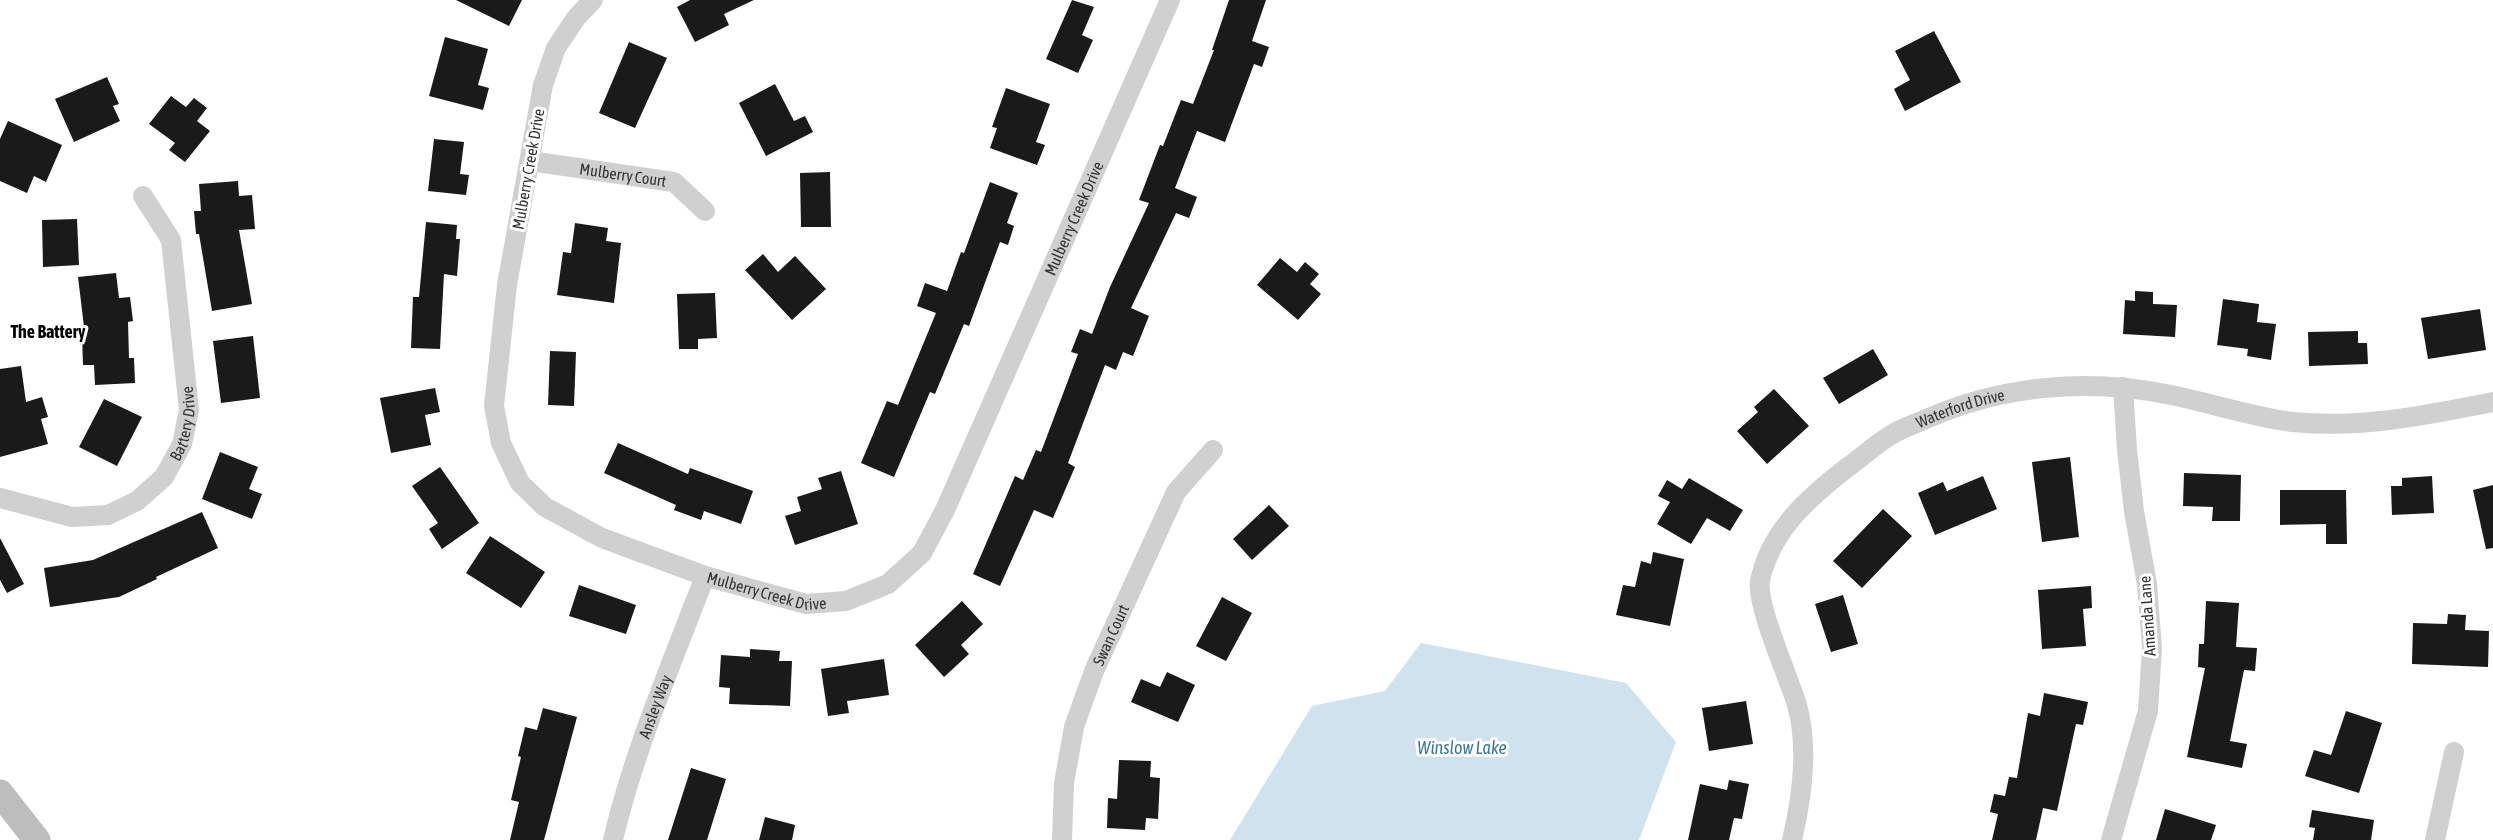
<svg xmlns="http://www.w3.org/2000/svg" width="2493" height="840" viewBox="0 0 2493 840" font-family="'Asap Condensed',sans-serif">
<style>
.water{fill:#cfe2ee}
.building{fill:#1a1a1a}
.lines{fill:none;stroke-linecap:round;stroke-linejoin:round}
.street{stroke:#d0d0d0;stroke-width:20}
.secondary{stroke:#bdbdbd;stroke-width:27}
.labels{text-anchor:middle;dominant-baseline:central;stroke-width:6;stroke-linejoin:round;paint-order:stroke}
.street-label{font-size:16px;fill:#333;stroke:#fff}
.neighbourhood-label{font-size:18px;font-weight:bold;fill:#000;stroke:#fff}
.water-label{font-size:18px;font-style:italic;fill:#3f7597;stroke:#fff}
</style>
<rect width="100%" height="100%" fill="#fff"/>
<path class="water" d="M1421,643L1626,683L1676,742L1639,840H1230L1312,706L1385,691Z"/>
<path class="building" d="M456,0H522L509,26Z
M690,0H754L724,14L729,25L695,42L677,7Z
M1072,0L1094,7L1082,35L1093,40L1078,73L1046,59Z
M1229,0H1266L1252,41L1269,47L1262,67L1254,64L1225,142L1197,131L1175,188L1197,197L1189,218L1176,213L1131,308L1149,316L1133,356L1123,352L1116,370L1105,365L1068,463L1075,467L1053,518L1034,510L1000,586L973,574L1015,476L1023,480L1036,450L1041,452L1078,354L1071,352L1080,329L1092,334L1110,287L1149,203L1139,200L1160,145L1163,146L1181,100L1193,104L1214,50H1212Z
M1934,31L1961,82L1905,111L1894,89L1910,80L1895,51Z
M445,37L488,49L478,85L489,88L483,110L429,96Z
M629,42L667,58L635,128L599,113Z
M107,77L119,104L113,106L120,121L74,142L55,99Z
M775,84L794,121L805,116L813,132L766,156L739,103Z
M1006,88L1050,104L1036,142L1045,145L1037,165L990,148L997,128L992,127Z
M171,96L186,107L194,98L207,108L197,121L210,131L185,162L169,150L175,143L149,124Z
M8,121L62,145L46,182L34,176L27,193L0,181V139Z
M434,139L464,142L460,174L469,175L466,195L428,191Z
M830,172L831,227H801L800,173Z
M238,181L239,196L252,195L255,229L239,230L252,304L212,311L199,234H196L194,211H201L199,184Z
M990,182L1018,193L1007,223L1014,226L1008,245L1000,242L969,326L964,324L935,394L930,392L894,477L861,463L887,401L898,405L936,313L917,306L925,283L947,291L961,252L964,253Z
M77,219L79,265L43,267L42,220Z
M426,222L457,225L456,239H460L457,276L444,274L440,349L411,348L413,297H419Z
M575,223L608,228L606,241L621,243L614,303L557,295L563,252L571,253Z
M763,254L778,272L795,256L826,289L792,320L745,270Z
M1280,258L1297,272L1305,262L1319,274L1310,284L1321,294L1298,320L1257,285Z
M116,273L119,298L130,297L133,321L128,322L129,358H134L135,383L95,385L94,365H83L82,335H85L78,277Z
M2135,291L2153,292V304L2177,305L2175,337L2123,334L2125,300L2135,301Z
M715,293L717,338L698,339V349H679L677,294Z
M2223,299L2259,304L2257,322L2276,324L2271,360L2247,356L2248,349L2217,345Z
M2480,309L2486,350L2428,359L2421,318Z
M2358,331V343H2367L2368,364L2309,366L2308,332Z
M253,336L260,398L221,403L213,341Z
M1873,349L1888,375L1839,404L1823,378Z
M550,351L576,352L574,406L548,405Z
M21,366L26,402L42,397L48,417L41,419L48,444L0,457V369Z
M435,388L440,412L425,415L431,445L391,453L380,398Z
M1774,389L1809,426L1767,464L1737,431L1758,412L1754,407Z
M104,399L142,417L117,466L79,447Z
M618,443L688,474L690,468L753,491L741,524L704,511L701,520L674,510L676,505L604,473Z
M220,452L258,467L249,489L262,494L252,519L202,499Z
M2070,457L2079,537L2042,542L2032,462Z
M440,467L479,523L442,549L429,529L438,523L412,486Z
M841,471L858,524L795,545L785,516L801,511L797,497L822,489L818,478Z
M2184,473L2241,475L2240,521H2212L2213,507L2183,506Z
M1983,476L1997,509L1935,535L1918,493L1943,482L1947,491Z
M2432,476L2434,513L2392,515L2391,486H2402V478Z
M1689,478L1743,510L1730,531L1707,518L1691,544L1657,524L1670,502L1658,496L1667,480L1682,489Z
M2493,485V548L2486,549L2473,490Z
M2280,490H2346L2347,544H2326V524L2280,525Z
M1269,505L1289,526L1252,560L1233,539Z
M1883,509L1912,536L1862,588L1833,561Z
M202,512L218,548L156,577L157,579L119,597L50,607L44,568L93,560Z
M490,536L545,572L521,608L466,573Z
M0,538L24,584L7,593L0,580Z
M1653,552L1684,559L1670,626L1616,615L1623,585L1635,587L1641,561L1651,564Z
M579,585L636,605L626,634L569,616Z
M2091,586L2092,608L2083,609L2086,646L2042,649L2038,590Z
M1843,595L1858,644L1831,652L1815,604Z
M1222,597L1252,613L1226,661L1196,646Z
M962,601L983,624L961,645L969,654L944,677L915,645Z
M2206,601L2239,603L2236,647L2257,648L2255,671L2244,670L2230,741L2247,744L2242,768L2187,757L2205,668L2198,667L2199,644H2204Z
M2448,614L2466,615L2465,630L2489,631L2488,667L2412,664L2413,623L2447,624Z
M750,649L780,651L779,661H792L790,706L729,704L730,688L719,687L721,655L750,657Z
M884,659L889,695L847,701L849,713L828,716L821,669Z
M1167,672L1195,685L1178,722L1131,702L1141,679L1160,687Z
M2044,693L2088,702L2083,725L2076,724L2057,811L2043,808L2036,840H1992L1998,814L1990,812L1994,794L2005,796L2009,777L2017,778L2028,713L2040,716Z
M1746,701L1753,744L1709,751L1702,708Z
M543,708L577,717L544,840H510L519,802L511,800L521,757L518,756L525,727L537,730Z
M2346,711L2382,723L2359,793L2305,776L2314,750L2331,755Z
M1119,760L1151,761L1150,777L1160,778L1158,819L1146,818L1145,830L1107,828L1108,798L1117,799Z
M691,768L726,779L707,840H668Z
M1729,780L1749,784L1742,819L1734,818L1729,840H1688L1700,784L1727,790Z
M2165,809L2216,825L2211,840H2156Z
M2312,810L2374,820L2371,840H2313L2315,828L2309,827Z
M765,817L795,825L792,840H759Z"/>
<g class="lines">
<g class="street">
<path id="s1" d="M593,0L576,18L556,48L543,85L507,285L494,406L501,443L520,483L545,507L602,538L705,576L806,604L846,601L888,584L922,553L945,510L1170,0"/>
<path id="s2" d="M530,161L674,182L705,211"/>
<path id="s3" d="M0,498L72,517L108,515L137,501L164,477L182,444L189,410L171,240L143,196"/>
<path id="s4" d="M613,840C634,750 672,663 705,576"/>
<path id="s5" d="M1062,840L1064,783L1074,727L1094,671L1176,492L1213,450"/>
<path id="s6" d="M1792,840C1802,798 1809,748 1797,705C1789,678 1756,605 1760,581C1770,531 1809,497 1848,467C1862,457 1876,444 1891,435C1902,428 1915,424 1926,419C2003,385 2088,378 2171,395C2211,403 2252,417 2293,422C2361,429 2427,415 2493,402"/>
<path d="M2111,840L2148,711L2152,648L2147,584L2134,511L2127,450L2123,387"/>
<path d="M2435,840L2454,752"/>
</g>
<path class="secondary" d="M0,793L37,840"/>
</g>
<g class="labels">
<g class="street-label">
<text transform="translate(528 169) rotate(-80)">Mulberry Creek Drive</text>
<text stroke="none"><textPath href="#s2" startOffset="94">Mulberry Court</textPath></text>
<text stroke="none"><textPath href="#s1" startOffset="1320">Mulberry Creek Drive</textPath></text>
<text stroke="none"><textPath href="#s6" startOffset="542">Waterford Drive</textPath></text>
<text stroke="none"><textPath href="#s3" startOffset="237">Battery Drive</textPath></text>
<text stroke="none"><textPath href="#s1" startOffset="780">Mulberry Creek Drive</textPath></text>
<text transform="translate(2147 616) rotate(-94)">Amanda Lane</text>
<text stroke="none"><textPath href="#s5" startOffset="213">Swan Court</textPath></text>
<text stroke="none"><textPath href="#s4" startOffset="140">Ansley Way</textPath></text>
</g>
<g class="neighbourhood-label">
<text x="48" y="331">The Battery</text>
</g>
<g class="water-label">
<text x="1462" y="747">Winslow Lake</text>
</g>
</g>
</svg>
